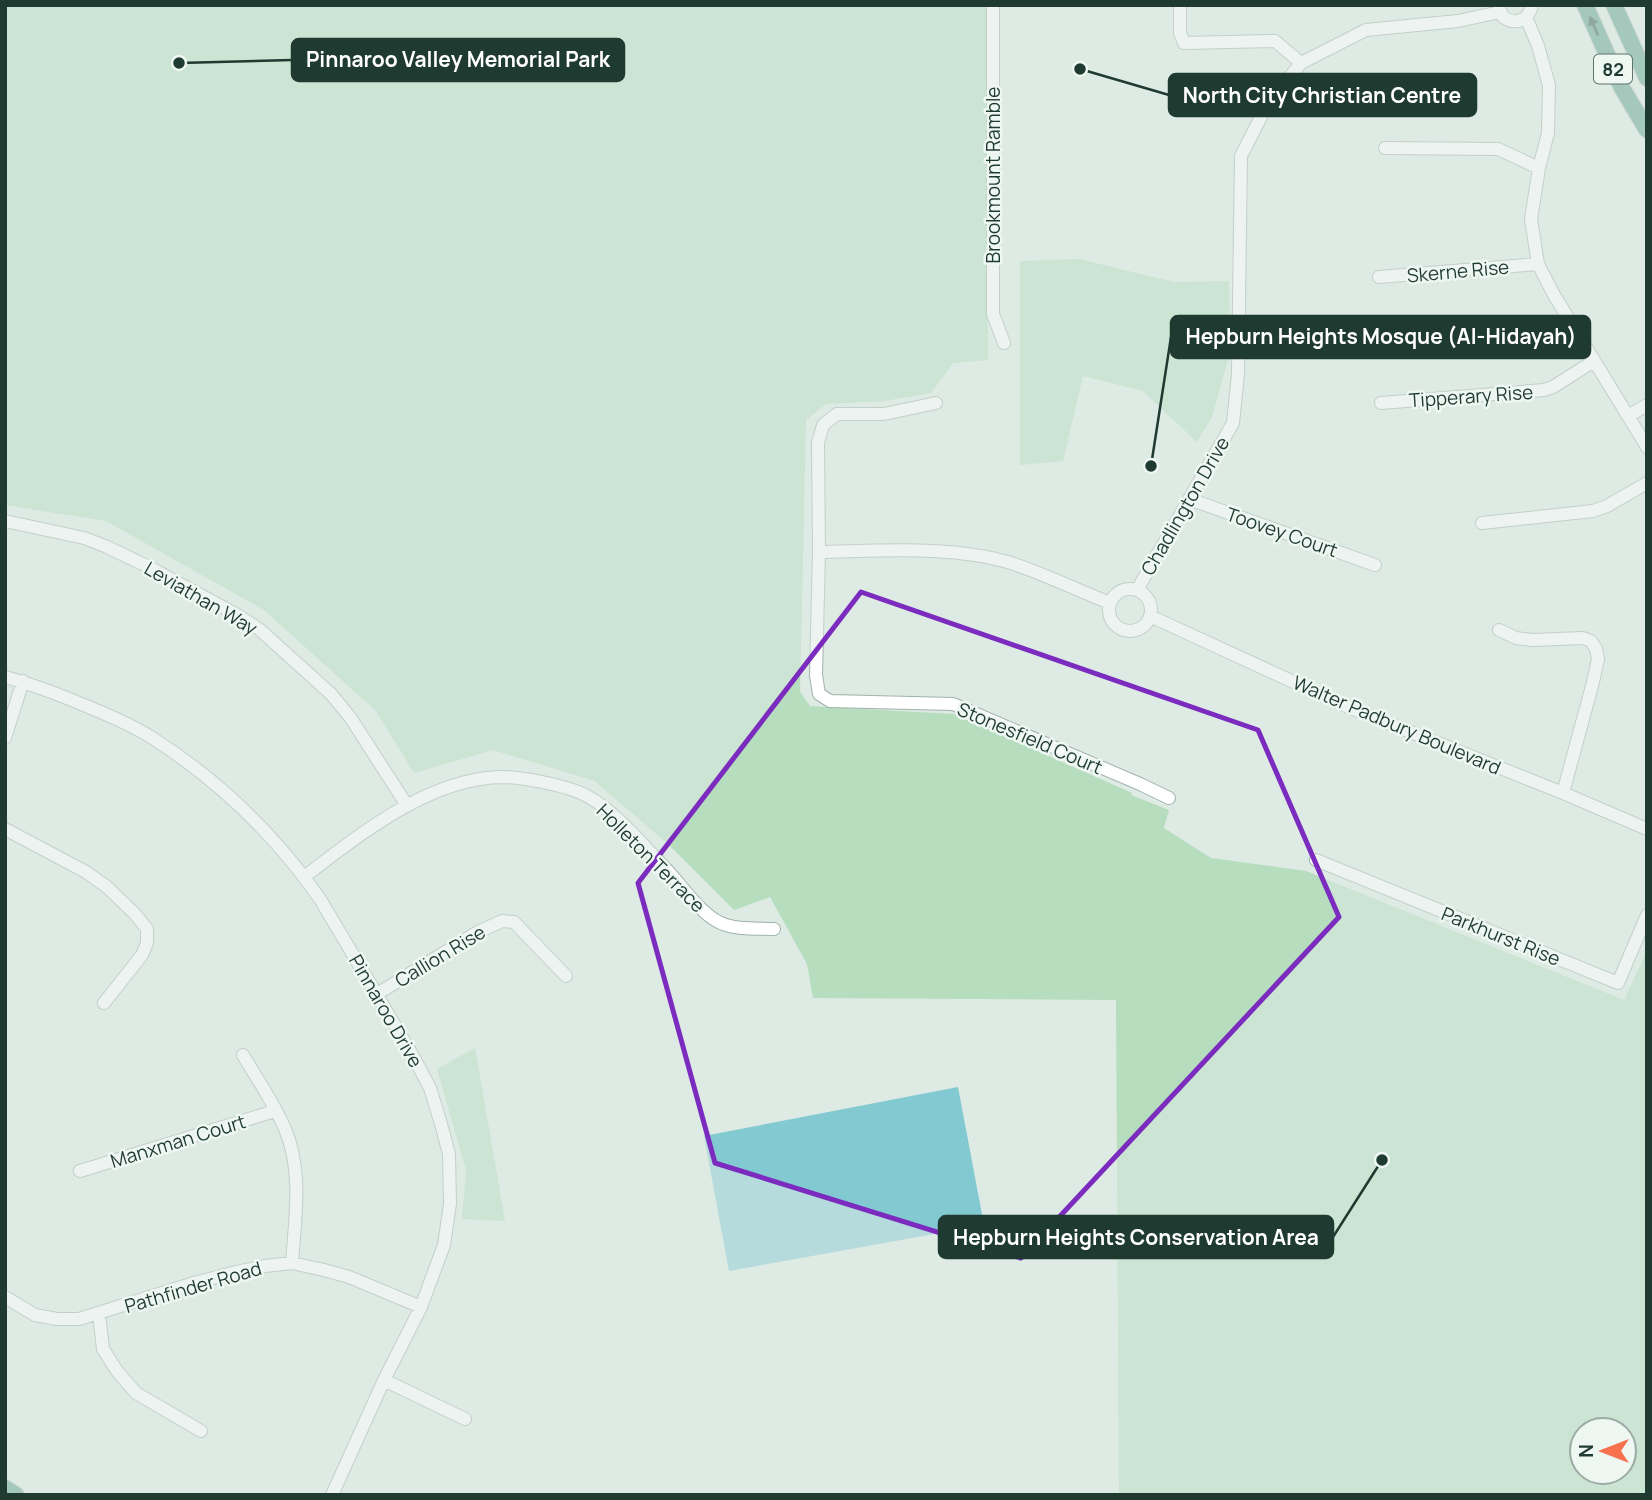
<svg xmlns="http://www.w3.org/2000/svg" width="1652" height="1500" viewBox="0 0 1652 1500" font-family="Manrope,sans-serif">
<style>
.green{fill:#b5ddbe;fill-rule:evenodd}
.water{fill:#83c9d2}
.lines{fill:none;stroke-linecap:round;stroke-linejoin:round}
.minor-casing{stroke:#a1b2ab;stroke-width:14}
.major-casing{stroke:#bcc4c1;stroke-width:18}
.minor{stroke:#fff;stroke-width:12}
.major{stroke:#60a18e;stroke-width:16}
.oneway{fill:#32594d}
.marked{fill:none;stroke:#7b2cbf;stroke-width:5;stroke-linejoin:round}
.labels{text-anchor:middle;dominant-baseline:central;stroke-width:5;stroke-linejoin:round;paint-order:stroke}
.shield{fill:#eef7f2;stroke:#5d736b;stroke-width:2}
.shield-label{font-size:18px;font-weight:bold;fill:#1f3a31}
.street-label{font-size:19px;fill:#1f3a31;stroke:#eef7f2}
.leader{fill:none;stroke:#1f3a31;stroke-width:2.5}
.callout-dot{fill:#1f3a31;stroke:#eef7f2;stroke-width:2.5}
.callout{fill:#1f3a31;stroke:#1f3a31;stroke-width:2.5}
.callout-label{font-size:21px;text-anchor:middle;font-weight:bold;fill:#fff}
</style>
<rect width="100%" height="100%" fill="#deeae4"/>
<path class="green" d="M5,5H986L988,360L953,363L931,393L884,401L826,404L806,420L800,692L810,706L954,714L1132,793L1131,795L1169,810L1164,828L1211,858L1306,871L1624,1000L1647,951V1495H1119L1116,1000L813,998L807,964L770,897L734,910L671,847L595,781L493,750L414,773L376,711L264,610L106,521L5,505ZM1582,1430H1624V1472H1582Z
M1079,259L1174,282L1229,281L1230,352L1212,417L1197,442L1143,391L1083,376L1063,461L1020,465V261Z
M475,1048L505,1221L462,1219L466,1170L437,1069Z"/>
<path class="water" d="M958,1087L984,1225L729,1271L704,1136Z"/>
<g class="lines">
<g class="minor-casing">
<path id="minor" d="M993,5V314L1004,343
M1180,5V33L1184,43L1275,41L1301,63L1366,30L1458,21L1500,12
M1498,5L1503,17C1516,26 1529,20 1532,5
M1526,17L1538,46L1549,85L1548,133L1539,168L1531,219L1538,264L1554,295L1647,447
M1385,148L1498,149L1539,168
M1379,277L1538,264
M936,403L884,414H837L823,425L818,443L819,552L816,675L819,694L830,701L953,704L1140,784L1169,798
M1381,403L1544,390L1553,387L1594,361
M1628,416L1647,405
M1189,499L1375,565
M5,521L84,538L105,546L151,568L239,616L259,629L331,694L350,717L406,804
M1482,523L1593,511L1607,506L1647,483
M819,552C880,551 953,545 1011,563C1044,574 1077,590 1110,603
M1109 610a21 21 0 1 1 42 0a21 21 0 1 1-42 0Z
M1137,590L1233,423L1238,374L1241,156L1266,107L1301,63
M1150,616L1348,707L1563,793L1647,829
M1499,630L1516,638L1533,640L1583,638L1591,641L1596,649L1598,659L1593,682L1563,793
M5,677C35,685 63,696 91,708C113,717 134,726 154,739C219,781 276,836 320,899L413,1056L430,1088L441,1124L449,1154L450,1204L444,1245L421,1307L384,1380L332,1495
M5,738L23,681
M5,829L86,872L107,887L135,914L147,929V943L142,955L104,1003
M1316,860L1618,983L1647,915
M304,877C359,835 428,779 500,777C514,777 528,779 542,782C557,785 574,789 587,796C615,811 643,845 665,868C682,885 703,919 726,925C741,930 758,928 774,929
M377,994L476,933L502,921L514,922L566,976
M243,1055C257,1079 274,1103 285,1129C303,1171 295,1219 292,1263
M80,1171L275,1111
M5,1297L35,1315L57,1319H79L194,1283L236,1272L265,1266L292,1263L324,1270L349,1277L421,1307
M99,1314L103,1349L117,1371L136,1393L201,1431
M384,1380L465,1419"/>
</g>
<g class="major-casing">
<path id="major" d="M1585,5L1622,88L1647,130
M1614,5L1647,78
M5,1488L16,1495"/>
</g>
<use href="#minor" class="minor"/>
<use href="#major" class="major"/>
</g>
<defs><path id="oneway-solid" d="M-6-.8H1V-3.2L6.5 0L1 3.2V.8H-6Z" transform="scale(1.75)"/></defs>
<use class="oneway" href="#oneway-solid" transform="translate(1594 26) rotate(-113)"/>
<path d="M0 0H1652V1500H0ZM861,592L1258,730L1339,917L1021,1258L715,1163L638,883Z" fill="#deeae4" fill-opacity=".55" fill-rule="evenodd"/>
<path class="marked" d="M861,592L1258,730L1339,917L1021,1258L715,1163L638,883Z"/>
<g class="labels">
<rect class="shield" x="1594" y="54.5" width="38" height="29" rx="5"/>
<g class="shield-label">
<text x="1613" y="69">82</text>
</g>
<g class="street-label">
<text transform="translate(993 175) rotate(-90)">Brookmount Ramble</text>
<text transform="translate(1458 271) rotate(-5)">Skerne Rise</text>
<text transform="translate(1471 396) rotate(-4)">Tipperary Rise</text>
<text transform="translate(1185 506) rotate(-60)">Chadlington Drive</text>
<text transform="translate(1282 532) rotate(19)">Toovey Court</text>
<text transform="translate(201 598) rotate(30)">Leviathan Way</text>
<text transform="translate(1397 725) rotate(23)">Walter Padbury Boulevard</text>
<text transform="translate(1030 738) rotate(23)">Stonesfield Court</text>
<text transform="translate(651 858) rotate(45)">Holleton Terrace</text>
<text transform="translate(1501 936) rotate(22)">Parkhurst Rise</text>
<text transform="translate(440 956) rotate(-31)">Callion Rise</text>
<text transform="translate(386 1011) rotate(60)">Pinnaroo Drive</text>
<text transform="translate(178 1141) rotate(-17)">Manxman Court</text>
<text transform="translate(193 1287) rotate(-16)">Pathfinder Road</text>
</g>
</g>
<path class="leader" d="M179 63L292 60M1080 69L1169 95M1151 466L1171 337M1382 1160L1333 1237"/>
<g class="callout-dot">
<circle cx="179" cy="63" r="7"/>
<circle cx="1080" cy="69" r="7"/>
<circle cx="1151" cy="466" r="7"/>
<circle cx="1382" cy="1160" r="7"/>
</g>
<g class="callout">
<rect x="292" y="39" width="332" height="42" rx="7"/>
<rect x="1169" y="74" width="307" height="42" rx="7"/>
<rect x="1171" y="316" width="419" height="42" rx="7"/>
<rect x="939" y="1216" width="394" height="42" rx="7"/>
</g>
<g class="callout-label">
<text x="458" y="67">Pinnaroo Valley Memorial Park</text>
<text x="1322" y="103">North City Christian Centre</text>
<text x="1381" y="344">Hepburn Heights Mosque (Al-Hidayah)</text>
<text x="1136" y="1245">Hepburn Heights Conservation Area</text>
</g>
<rect width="1652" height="1500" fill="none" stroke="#1f3a31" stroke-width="14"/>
<g transform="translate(1603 1451) rotate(270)"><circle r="33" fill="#eef7f2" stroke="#9baba5" stroke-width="2"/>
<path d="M0-5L12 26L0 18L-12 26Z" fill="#f7714f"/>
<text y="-10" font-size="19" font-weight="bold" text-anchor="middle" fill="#1f3a31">N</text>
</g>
</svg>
